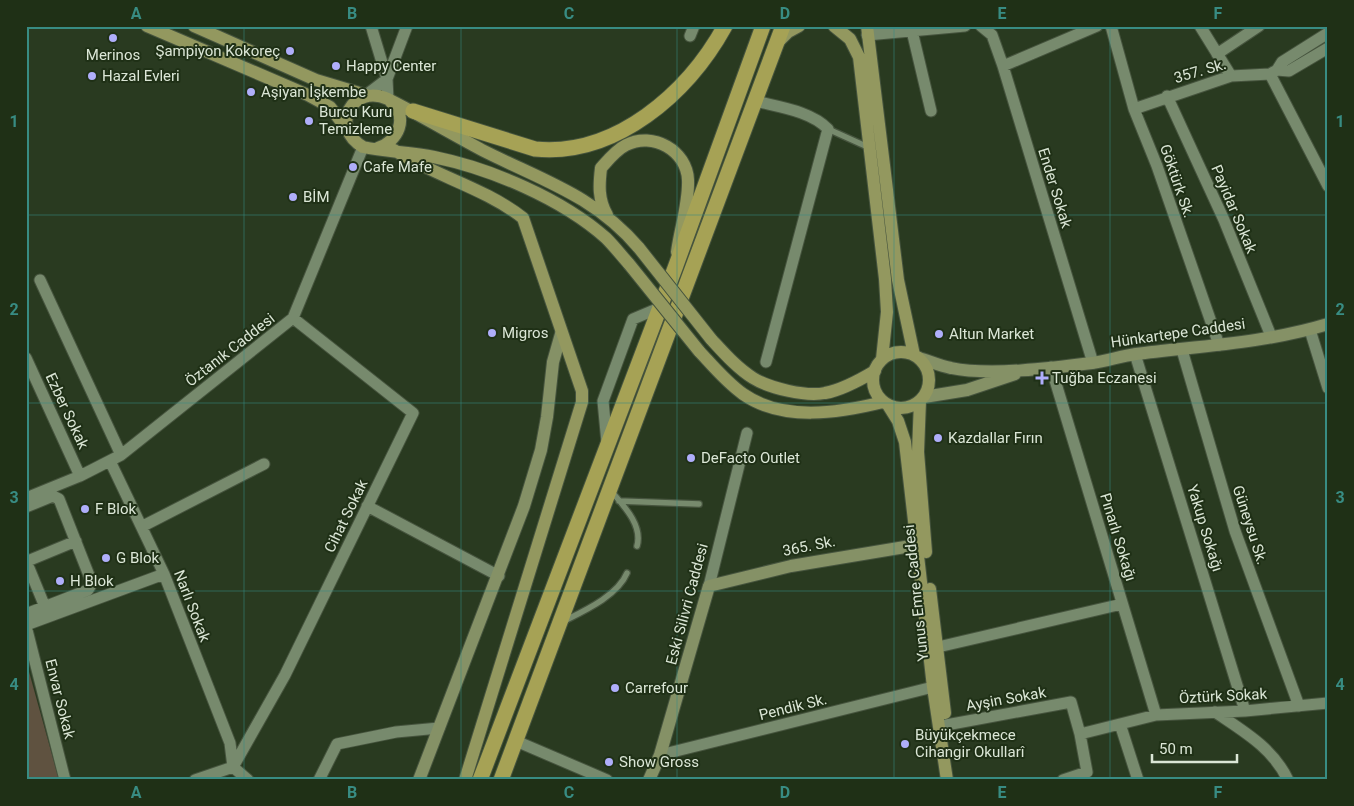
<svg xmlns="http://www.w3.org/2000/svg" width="1354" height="806" viewBox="0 0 1354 806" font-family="Roboto,sans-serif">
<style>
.green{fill:#5f5240}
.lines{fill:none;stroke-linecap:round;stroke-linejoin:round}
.lane-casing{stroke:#46543e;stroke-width:8}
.street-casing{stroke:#46543e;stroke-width:13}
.secondary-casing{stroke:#46543e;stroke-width:14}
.primary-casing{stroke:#46543e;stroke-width:14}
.highway-casing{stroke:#46543e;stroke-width:17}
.lane{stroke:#778a6d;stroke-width:5.5}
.street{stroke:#778a6d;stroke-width:11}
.secondary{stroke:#859166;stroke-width:12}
.primary{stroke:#93985f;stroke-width:12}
.highway{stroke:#a6a255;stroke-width:15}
.primary-bridge-casing{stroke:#46543e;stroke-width:14;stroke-linecap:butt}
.primary-bridge{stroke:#93985f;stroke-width:12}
.grid{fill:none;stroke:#388c83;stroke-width:1;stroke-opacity:0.55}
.poi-dot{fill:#afaefa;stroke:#1f3016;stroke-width:2}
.labels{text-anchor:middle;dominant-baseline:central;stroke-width:4;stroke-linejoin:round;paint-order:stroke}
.poi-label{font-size:15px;fill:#dbe6d6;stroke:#1f3016;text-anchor:start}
.street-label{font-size:15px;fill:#dbe6d6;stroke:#1f3016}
.neatline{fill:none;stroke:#388c83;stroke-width:2}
.grid-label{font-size:16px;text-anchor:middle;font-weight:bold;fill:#388c83}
</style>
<rect width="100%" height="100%" fill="#293a20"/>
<path class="green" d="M26,661L59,780H26Z"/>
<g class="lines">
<g class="lane-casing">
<path id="lane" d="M828,129L870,148
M611,491C623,505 643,525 637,546
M619,501L699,504
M564,621C586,610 618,595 627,573"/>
</g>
<g class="street-casing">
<path id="street" d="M981,26L992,35L1003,66L1093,363
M1111,26L1134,109L1157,166L1219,345
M1200,26L1231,76
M912,31L931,111
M867,35L965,26
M690,36L694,26
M1217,54L1259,26
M1003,66L1097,26
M1277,70L1289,71L1328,48
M1270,74L1328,186
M366,95L387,79L371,26
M1167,96L1224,220L1271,336
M388,99L387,79L407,26
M755,101C779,107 811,111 828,129L766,362
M1134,109L1231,76L1270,74L1277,70L1282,62L1328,33
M40,280L121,455
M1310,330L1328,388
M1182,350L1235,531L1299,706
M1135,354L1245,711
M26,358L80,476
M1051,367L1156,715
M607,443L603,401L633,319L659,308
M110,461L164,574L230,743L233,767
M26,498L80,476L121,455L293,318L363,147
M367,506L499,576
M26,507L53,496L59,499L92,583L88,590L26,614
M143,526L264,464
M30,560L76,541
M29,568L45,607
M709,586L747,433
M26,625L164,574
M26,626L65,780
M938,647L1122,604
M1215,712C1243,731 1273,748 1288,780
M1120,724L1138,780
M946,725L1071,702L1080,734
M516,741L607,780
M660,755L933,687
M233,767L285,675L413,413L293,318
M233,767L248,780
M195,780L233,767
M319,780L337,744L396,732L439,728
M1063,780L1087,772L1080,734L1156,715L1245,711L1328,703"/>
</g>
<g class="secondary-casing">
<path id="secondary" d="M919,358C929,361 940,366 951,368C989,376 1053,368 1092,363C1107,361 1121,356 1136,354C1200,346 1266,343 1328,324
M924,397L967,390L1015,374
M419,780L524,506L541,450L547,417L553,362L561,334
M649,780L660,755L709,586L791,566L917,545"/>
</g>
<g class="primary-casing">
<path id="primary" d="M147,26L308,95L330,107L347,129
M194,26L316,80L366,95
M834,26L850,39L859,57L885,279L887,312L882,359
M867,26L898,280L914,355
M778,42L788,32L799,26
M378,148C398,141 409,118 391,102
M394,150C435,176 485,188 523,218L582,391V402L465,780
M607,215C598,199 599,185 601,168C608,160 616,150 626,145C653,131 687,151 688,180C689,203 680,229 677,252
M629,264C621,255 614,246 606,238C562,199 492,169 434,157C411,152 386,152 363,147C329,127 352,83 388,99C420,115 450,133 482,150C541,180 594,195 639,248
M711,339C724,353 737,368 753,378C769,388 806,397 825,393C842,390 860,380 875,371
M699,351C713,366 726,382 743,394C783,422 839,413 883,402
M873 380a28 28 0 1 1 56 0a28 28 0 1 1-56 0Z
M920,401L918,452L926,552
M888,405L898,421L905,442L933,687L947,780
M930,589L945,713"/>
</g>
<g class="highway-casing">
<path id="highway" d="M413,111L535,149C616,157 688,93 725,26
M480,780L675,268L763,26
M501,780L783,26"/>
</g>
<use href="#lane" class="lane"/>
<use href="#street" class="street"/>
<use href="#secondary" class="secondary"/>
<use href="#primary" class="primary"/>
<use href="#highway" class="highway"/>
<g class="primary-bridge-casing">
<path id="primary-bridge" d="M639,248L711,339
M629,264L699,351"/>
</g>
<use href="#primary-bridge" class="primary-bridge"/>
</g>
<path class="grid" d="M244,26V780M461,26V780M677,26V780M894,26V780M1110,26V780M26,215H1328M26,403H1328M26,591H1328"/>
<g class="poi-dot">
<circle cx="113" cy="38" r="5"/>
<circle cx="290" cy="51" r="5"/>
<circle cx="336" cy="66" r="5"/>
<circle cx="92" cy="76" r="5"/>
<circle cx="251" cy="92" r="5"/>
<circle cx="309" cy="121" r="5"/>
<circle cx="353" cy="167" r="5"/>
<circle cx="293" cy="197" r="5"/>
<circle cx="492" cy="333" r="5"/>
<circle cx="939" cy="334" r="5"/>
<path d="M1039.5 370.5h5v5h5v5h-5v5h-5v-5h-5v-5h5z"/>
<circle cx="938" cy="438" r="5"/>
<circle cx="691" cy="458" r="5"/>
<circle cx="85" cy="509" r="5"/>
<circle cx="106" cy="558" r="5"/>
<circle cx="60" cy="581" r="5"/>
<circle cx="615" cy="688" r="5"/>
<circle cx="905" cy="744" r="5"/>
<circle cx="609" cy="762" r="5"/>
</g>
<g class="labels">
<g class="poi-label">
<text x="280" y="51" text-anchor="end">Şampiyon Kokoreç</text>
<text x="113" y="55" text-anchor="middle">Merinos</text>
<text x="346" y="66">Happy Center</text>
<text x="102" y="76">Hazal Evleri</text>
<text x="261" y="92">Aşiyan İşkembe</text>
<text x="319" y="112">Burcu Kuru<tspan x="319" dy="17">Temizleme</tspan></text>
<text x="363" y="167">Cafe Mafe</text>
<text x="303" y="197">BİM</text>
<text x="502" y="333">Migros</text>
<text x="949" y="334">Altun Market</text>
<text x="1052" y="378">Tuğba Eczanesi</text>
<text x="948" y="438">Kazdallar Fırın</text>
<text x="701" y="458">DeFacto Outlet</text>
<text x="95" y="509">F Blok</text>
<text x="116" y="558">G Blok</text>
<text x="70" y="581">H Blok</text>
<text x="625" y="688">Carrefour</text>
<text x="915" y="735">Büyükçekmece<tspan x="915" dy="17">Cihangir Okullarî</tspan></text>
<text x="619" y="762">Show Gross</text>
</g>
<g class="street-label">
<text transform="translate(1200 71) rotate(-16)">357. Sk.</text>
<text transform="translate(1177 181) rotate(71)">Göktürk Sk.</text>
<text transform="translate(1055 188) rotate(73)">Ender Sokak</text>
<text transform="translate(1234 209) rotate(67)">Payidar Sokak</text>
<text transform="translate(1178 333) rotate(-8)">Hünkartepe Caddesi</text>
<text transform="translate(230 350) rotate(-38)">Öztanık Caddesi</text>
<text transform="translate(67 411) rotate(65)">Ezber Sokak</text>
<text transform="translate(346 516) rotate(-64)">Cihat Sokak</text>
<text transform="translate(1250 525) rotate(72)">Güneysu Sk.</text>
<text transform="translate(1205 528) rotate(73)">Yakup Sokağı</text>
<text transform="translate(1118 537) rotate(73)">Pınarlı Sokağı</text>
<text transform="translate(809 546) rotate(-11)">365. Sk.</text>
<text transform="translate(916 593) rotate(-96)">Yunus Emre Caddesi</text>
<text transform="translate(687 604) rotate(-75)">Eski Silivri Caddesi</text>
<text transform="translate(192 606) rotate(69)">Narlı Sokak</text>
<text transform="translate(1223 696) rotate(-3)">Öztürk Sokak</text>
<text transform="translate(60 699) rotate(76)">Envar Sokak</text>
<text transform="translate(1006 699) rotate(-10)">Ayşin Sokak</text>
<text transform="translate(793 707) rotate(-14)">Pendik Sk.</text>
</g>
</g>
<rect width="1354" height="806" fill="none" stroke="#1f3016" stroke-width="55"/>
<path d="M1152 754v8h85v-8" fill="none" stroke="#dbe6d6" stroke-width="2.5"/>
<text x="1159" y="754" font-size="15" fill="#dbe6d6" stroke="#1f3016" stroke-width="4" paint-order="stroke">50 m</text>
<rect x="28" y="28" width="1298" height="750" class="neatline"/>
<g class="grid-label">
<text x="136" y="19">A</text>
<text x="352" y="19">B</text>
<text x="569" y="19">C</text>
<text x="785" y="19">D</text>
<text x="1002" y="19">E</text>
<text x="1218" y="19">F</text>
<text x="14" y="127">1</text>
<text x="1340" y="127">1</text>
<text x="14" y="315">2</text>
<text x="1340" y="315">2</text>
<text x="14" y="503">3</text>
<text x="1340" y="503">3</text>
<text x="14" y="690">4</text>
<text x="1340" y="690">4</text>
<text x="136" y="798">A</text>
<text x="352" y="798">B</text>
<text x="569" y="798">C</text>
<text x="785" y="798">D</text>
<text x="1002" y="798">E</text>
<text x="1218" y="798">F</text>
</g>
</svg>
